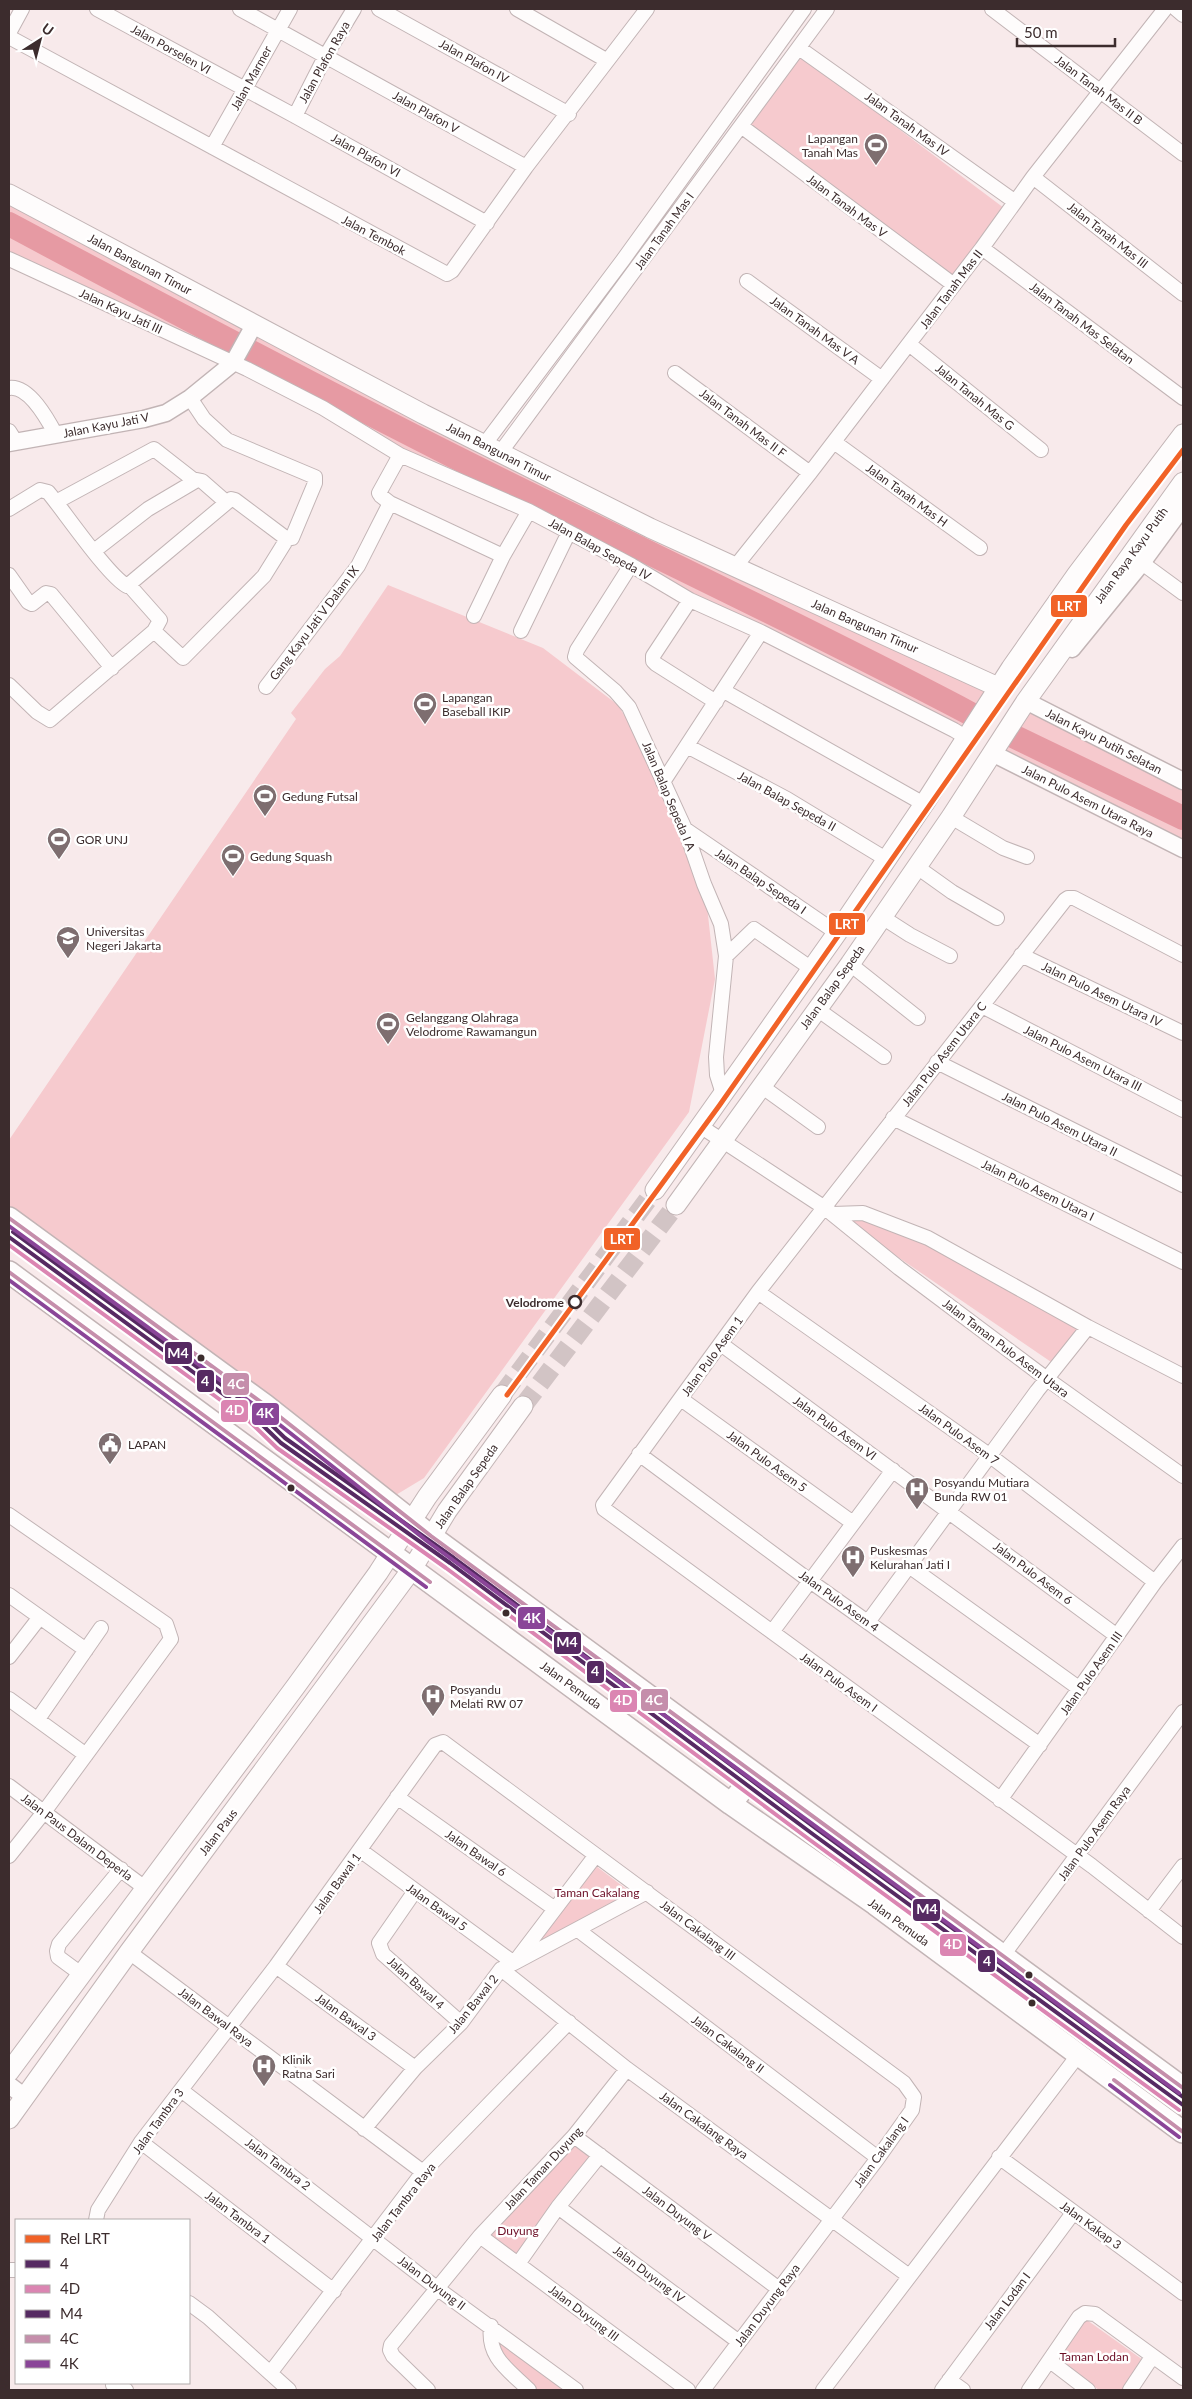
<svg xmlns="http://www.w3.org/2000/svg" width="1192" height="2399" viewBox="0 0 1192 2399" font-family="Lato,sans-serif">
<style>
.green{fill:#f6cace}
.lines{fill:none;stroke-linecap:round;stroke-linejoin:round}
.river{stroke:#e69aa3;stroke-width:24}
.secondary-tunnel{stroke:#d2c4c5;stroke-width:19;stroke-dasharray:19 9;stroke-linecap:butt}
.minor-casing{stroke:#c2b4b5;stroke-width:16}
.tertiary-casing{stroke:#c2b4b5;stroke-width:19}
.secondary-casing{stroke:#c2b4b5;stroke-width:21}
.primary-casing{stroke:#c2b4b5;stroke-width:24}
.minor{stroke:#fefcfc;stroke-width:14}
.tertiary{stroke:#fefcfc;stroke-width:16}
.secondary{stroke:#fefcfc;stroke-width:19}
.primary{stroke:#fefcfc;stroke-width:21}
.bus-1-casing{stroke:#fff;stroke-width:8}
.bus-2-casing{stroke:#fff;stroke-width:8}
.bus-3-casing{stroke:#fff;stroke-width:8}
.bus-4-casing{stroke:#fff;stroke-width:8}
.bus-5-casing{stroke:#fff;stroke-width:8}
.bus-1{stroke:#562a62;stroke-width:4}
.bus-2{stroke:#db85b2;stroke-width:4}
.bus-3{stroke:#562a62;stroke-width:4}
.bus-4{stroke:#c58eab;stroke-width:4}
.bus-5{stroke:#8a4598;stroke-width:4}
.rail-1-casing{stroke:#fff;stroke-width:9}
.rail-1{stroke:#f16227;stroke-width:5}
.stop-dot{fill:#fff;stroke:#3c2c2d;stroke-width:2.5}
.bus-dot{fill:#3c2c2d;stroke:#fff;stroke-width:2}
.labels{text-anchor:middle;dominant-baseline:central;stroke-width:5;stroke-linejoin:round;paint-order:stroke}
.street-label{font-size:12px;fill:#3c2c2d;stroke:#fff}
.poi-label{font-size:12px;fill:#3c2c2d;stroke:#fff;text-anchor:start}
.stop-label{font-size:12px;font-weight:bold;fill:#3c2c2d;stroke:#fff;text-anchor:end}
.park-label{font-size:12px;fill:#6d0f27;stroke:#fff}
.line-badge{stroke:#fff;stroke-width:2}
.badge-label{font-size:14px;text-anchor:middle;font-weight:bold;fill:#fff}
</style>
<rect width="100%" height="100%" fill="#f8eaeb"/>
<path class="green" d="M800,55L1004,208L953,276L749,123Z
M9,194L254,325L1000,688L967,738L631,565L400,455L323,408L9,259Z
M388,585L543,648L618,705L686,816L707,906L715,979L689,1112L424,1478L386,1501L9,1218V1140L296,719L291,713L325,669L340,656Z
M1026,701L1183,781V849L992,753Z
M838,1216L868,1218L1091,1320L1057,1366Z
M592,1863L633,1894L529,1953Z
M572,2143L596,2161L518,2261L488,2237Z
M1084,2318L1143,2360L1123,2390H1099L1055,2359Z
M494,2335L569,2390H536L489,2348Z"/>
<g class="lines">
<path class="river" d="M9,224C157,303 305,381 455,457C626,543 800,624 969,713
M1015,737L1183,818"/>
<path class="secondary-tunnel" d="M502,1395L655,1190
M523,1406L676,1205"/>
<g class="minor-casing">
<path id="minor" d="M97,9L295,116L487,223
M240,9L526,167
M379,9L569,114
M517,9L606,60
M992,9L1183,154
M1176,9L1183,15
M9,33L22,9
M9,37L447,274L452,271L526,167L647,9
M799,48L1014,201
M295,116L325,57L354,9
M741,126L954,285
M212,147L290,9
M1033,177L1183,294
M982,248L1183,398
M9,259L247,369L323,408L400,455L529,511L631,565L690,600L761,632L954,730L967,738
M747,281L882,379
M909,344L1041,450
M675,373L810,473
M9,388C29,385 48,420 56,435
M9,431L16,442
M834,442L980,548
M484,445L623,260L804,9
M500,453L827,9
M56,502L154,449L195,481
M390,503L503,556
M9,509L40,490L48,492C64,511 108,576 127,586L231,499L235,500L287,539L292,538L315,483V477L227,440L204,419L190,398
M94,551L148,509L197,480L202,481L226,502
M1142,563L1183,593
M631,565L577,650L575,657L615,691L629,707L685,829L704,884L721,924L726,956L716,1057L717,1075L723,1094
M735,567L810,473L982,248L1033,177L1165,9
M9,575L28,602L32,604L46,593L51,594L112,668
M129,585L160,620L154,631L183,658L264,576L287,539
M690,600L653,656V661L656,664L716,702
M474,616L503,556L529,511
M521,631L569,532
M9,685L37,712L50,720L154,631
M266,687L358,566L390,503L381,496L379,493L400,455
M724,691L924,804
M687,746L787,799L886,859
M663,782L761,632
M951,817L1003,848L1027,857
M685,829L837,933
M917,867L952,892L997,918
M882,917L910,935L950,956
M1021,955L1183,1033
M1183,955L1074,898H1068L1065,900L758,1292L603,1505L604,1509L1092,1866L1183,1937
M726,956L754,929L812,969
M850,964L918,1018
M982,1006L1183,1110
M817,1009L884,1057
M937,1062L1183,1185
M761,1086L818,1127
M893,1118L1183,1262
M700,1126L825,1208L899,1268L1047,1379L1183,1476
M833,1214L863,1213L928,1238L1088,1327L1183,1376
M758,1292L989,1455L1155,1582
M721,1344L1117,1636
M681,1399L853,1523
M639,1454L810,1581L1040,1745
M9,1515L166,1624L171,1639L44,1812L9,1856
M909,1566L1080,1689
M9,1595L86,1650
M868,1622L1037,1391L1088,1327
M772,1632L893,1470
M9,1657L40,1617
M9,1699L86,1755
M38,1719L101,1628
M9,1786L145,1888
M397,1797L555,1909
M1000,1800L1155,1582L1183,1546
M360,1850L514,1963L647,1892
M415,1891L379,1943L383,1954L461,2023
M1149,1911L1183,1866
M578,1930L878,2158
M129,1952L423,2172
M1004,1954L1183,1712
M276,1966L415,2068
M501,1969L627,2069L909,2276
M81,1974L58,1957L57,1951L59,1944L121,1869
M181,2090L438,2289L576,2390
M364,2129L415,2068L461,2023L501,1969L514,1963L596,1855
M574,2136L779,2289
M141,2142L334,2291
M999,2157L1183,2293
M558,2207L739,2342
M96,2220L98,2210L141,2142L276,1966L435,1745L443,1742L904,2083L914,2097L912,2110L878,2158L703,2390
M480,2236L688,2390
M518,2264L558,2207L600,2155
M9,2270H16
M189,2303L208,2317L289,2390
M491,2326C487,2358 509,2370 529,2390
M1050,2361L1088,2390
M271,2372L423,2172L569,2022
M949,2380L963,2390
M113,2385L126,2390
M428,2390L393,2356L390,2350L391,2345L480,2236L574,2136L627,2069
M823,2390L1079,2054
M942,2390L1073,2213
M1029,2390L1079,2317L1085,2313L1095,2314L1183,2378
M1130,2390L1152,2357"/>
</g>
<g class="tertiary-casing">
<path id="tertiary" d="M9,443L144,419L166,413L190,398L233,363L254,325
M1072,649L1142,563L1183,507
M1026,701L1183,781
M992,753L1183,849
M9,2085L25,2097"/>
</g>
<g class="secondary-casing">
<path id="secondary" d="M9,194L423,414L650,528L1000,688
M655,1190L837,933L924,804L1011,668L1077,574L1183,434
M676,1205L850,964L951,817L1026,701L1183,482
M9,2072L296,1686L378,1573L427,1497L502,1395
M9,2119L129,1952L412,1569L447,1511L523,1406"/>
</g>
<g class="primary-casing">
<path id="primary" d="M9,1218L265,1405L431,1536L1183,2088
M9,1272L731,1804L875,1904L1183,2132
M731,1804L754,1774"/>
</g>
<use href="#minor" class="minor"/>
<use href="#tertiary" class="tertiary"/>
<use href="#secondary" class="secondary"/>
<use href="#primary" class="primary"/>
<g class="bus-1-casing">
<path id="bus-1" d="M9,1237L253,1416L281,1443L450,1563L814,1835L1183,2105"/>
</g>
<g class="bus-2-casing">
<path id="bus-2" d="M9,1245L249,1421L277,1448L446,1568L810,1840L1179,2110"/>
</g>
<g class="bus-3-casing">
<path id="bus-3" d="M13,1232L257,1411L285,1438L454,1558L818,1830L1183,2097"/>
</g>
<g class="bus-4-casing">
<path id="bus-4" d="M9,1218L265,1405L431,1536L1183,2088
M9,1272L430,1582
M1114,2080L1183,2132"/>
</g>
<g class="bus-5-casing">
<path id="bus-5" d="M9,1226L261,1410L427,1541L1179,2093
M9,1280L426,1587
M1110,2085L1179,2137"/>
</g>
<use href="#bus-1" class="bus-1"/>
<use href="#bus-2" class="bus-2"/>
<use href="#bus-3" class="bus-3"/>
<use href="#bus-4" class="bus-4"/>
<use href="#bus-5" class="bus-5"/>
<g class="rail-1-casing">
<path id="rail-1" d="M507,1395L719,1106L1126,525L1183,450"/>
</g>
<use href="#rail-1" class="rail-1"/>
</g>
<defs>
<g id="stadium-pin" transform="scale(1.25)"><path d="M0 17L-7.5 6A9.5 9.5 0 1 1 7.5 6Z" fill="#7e6e70" stroke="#fff"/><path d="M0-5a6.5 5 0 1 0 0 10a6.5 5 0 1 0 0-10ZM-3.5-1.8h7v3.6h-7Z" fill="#fff"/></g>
<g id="university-pin" transform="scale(1.25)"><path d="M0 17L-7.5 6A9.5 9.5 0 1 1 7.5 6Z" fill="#7e6e70" stroke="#fff"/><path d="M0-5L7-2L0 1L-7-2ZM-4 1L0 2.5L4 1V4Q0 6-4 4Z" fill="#fff"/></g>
<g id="civic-pin" transform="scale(1.25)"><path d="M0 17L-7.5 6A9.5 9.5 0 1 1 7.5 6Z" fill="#7e6e70" stroke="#fff"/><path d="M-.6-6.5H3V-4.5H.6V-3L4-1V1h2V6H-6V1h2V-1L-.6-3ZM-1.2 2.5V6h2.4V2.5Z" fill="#fff"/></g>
<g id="hospital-pin" transform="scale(1.25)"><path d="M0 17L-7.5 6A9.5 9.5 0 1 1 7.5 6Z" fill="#7e6e70" stroke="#fff"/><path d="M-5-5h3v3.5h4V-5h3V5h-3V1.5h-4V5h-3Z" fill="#fff"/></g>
</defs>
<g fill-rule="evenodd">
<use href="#stadium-pin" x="876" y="145"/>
<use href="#stadium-pin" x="425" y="704"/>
<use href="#stadium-pin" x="265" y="796"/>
<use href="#stadium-pin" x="59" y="839"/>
<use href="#stadium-pin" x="233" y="856"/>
<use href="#university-pin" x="68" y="938"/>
<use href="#stadium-pin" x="388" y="1024"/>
<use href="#civic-pin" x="110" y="1444"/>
<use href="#hospital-pin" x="917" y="1489"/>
<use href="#hospital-pin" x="853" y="1557"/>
<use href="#hospital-pin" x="433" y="1696"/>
<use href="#hospital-pin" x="264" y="2066"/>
</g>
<circle class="stop-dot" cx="575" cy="1302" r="6"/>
<g class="bus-dot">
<circle cx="201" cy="1358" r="4.5"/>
<circle cx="291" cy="1488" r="4.5"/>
<circle cx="506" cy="1613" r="4.5"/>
<circle cx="1029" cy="1975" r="4.5"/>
<circle cx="1032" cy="2003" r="4.5"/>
</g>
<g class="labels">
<g class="street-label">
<text transform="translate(171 49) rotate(29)">Jalan Porselen VI</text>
<text transform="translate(474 61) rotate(29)">Jalan Plafon IV</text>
<text transform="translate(324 62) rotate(-61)">Jalan Plafon Raya</text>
<text transform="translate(251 78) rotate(-61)">Jalan Marmer</text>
<text transform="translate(1099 90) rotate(37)">Jalan Tanah Mas II B</text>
<text transform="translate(426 112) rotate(29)">Jalan Plafon V</text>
<text transform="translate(907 124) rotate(36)">Jalan Tanah Mas IV</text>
<text transform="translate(366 155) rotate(29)">Jalan Plafon VI</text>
<text transform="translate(847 206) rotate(37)">Jalan Tanah Mas V</text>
<text transform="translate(664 231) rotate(-54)">Jalan Tanah Mas I</text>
<text transform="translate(374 235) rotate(28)">Jalan Tembok</text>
<text transform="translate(1108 235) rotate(38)">Jalan Tanah Mas III</text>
<text transform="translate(140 264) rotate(28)">Jalan Bangunan Timur</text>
<text transform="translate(951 289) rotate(-53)">Jalan Tanah Mas II</text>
<text transform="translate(121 311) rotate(25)">Jalan Kayu Jati III</text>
<text transform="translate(1082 323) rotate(37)">Jalan Tanah Mas Selatan</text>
<text transform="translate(815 330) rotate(36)">Jalan Tanah Mas V A</text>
<text transform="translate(975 397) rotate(39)">Jalan Tanah Mas G</text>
<text transform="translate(743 423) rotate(37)">Jalan Tanah Mas II F</text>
<text transform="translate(106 425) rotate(-11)">Jalan Kayu Jati V</text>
<text transform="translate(499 452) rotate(27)">Jalan Bangunan Timur</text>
<text transform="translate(907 495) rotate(36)">Jalan Tanah Mas H</text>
<text transform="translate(600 549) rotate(29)">Jalan Balap Sepeda IV</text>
<text transform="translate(1131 555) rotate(-54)">Jalan Raya Kayu Putih</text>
<text transform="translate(314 623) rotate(-53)">Gang Kayu Jati V Dalam IX</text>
<text transform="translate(865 626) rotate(24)">Jalan Bangunan Timur</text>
<text transform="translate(1104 741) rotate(27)">Jalan Kayu Putih Selatan</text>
<text transform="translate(669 796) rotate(67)">Jalan Balap Sepeda I A</text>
<text transform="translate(787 801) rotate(29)">Jalan Balap Sepeda II</text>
<text transform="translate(1088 801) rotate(27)">Jalan Pulo Asem Utara Raya</text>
<text transform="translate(761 881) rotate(34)">Jalan Balap Sepeda I</text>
<text transform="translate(832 987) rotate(-54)">Jalan Balap Sepeda</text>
<text transform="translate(1102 994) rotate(26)">Jalan Pulo Asem Utara IV</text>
<text transform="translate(944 1054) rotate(-52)">Jalan Pulo Asem Utara C</text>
<text transform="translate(1083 1058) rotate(27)">Jalan Pulo Asem Utara III</text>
<text transform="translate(1060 1124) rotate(27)">Jalan Pulo Asem Utara II</text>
<text transform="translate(1038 1190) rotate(26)">Jalan Pulo Asem Utara I</text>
<text transform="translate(1006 1348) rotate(37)">Jalan Taman Pulo Asem Utara</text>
<text transform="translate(712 1356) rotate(-54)">Jalan Pulo Asem 1</text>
<text transform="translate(835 1428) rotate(36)">Jalan Pulo Asem VI</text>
<text transform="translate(959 1434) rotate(36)">Jalan Pulo Asem 7</text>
<text transform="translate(767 1461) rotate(36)">Jalan Pulo Asem 5</text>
<text transform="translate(466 1486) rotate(-55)">Jalan Balap Sepeda</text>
<text transform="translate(1033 1573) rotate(37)">Jalan Pulo Asem 6</text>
<text transform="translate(839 1601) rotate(36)">Jalan Pulo Asem 4</text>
<text transform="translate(1091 1673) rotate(-55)">Jalan Pulo Asem III</text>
<text transform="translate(839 1682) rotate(36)">Jalan Pulo Asem I</text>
<text transform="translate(571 1685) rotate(36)">Jalan Pemuda</text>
<text transform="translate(218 1832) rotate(-53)">Jalan Paus</text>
<text transform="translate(1094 1833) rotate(-54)">Jalan Pulo Asem Raya</text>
<text transform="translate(77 1837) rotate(37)">Jalan Paus Dalam Deperla</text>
<text transform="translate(476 1853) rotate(35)">Jalan Bawal 6</text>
<text transform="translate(337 1883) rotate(-54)">Jalan Bawal 1</text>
<text transform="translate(437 1907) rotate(36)">Jalan Bawal 5</text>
<text transform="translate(899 1922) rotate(36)">Jalan Pemuda</text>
<text transform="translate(698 1930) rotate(37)">Jalan Cakalang III</text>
<text transform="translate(416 1983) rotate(42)">Jalan Bawal 4</text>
<text transform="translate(473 2004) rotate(-51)">Jalan Bawal 2</text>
<text transform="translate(216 2017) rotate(37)">Jalan Bawal Raya</text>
<text transform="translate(346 2017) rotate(36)">Jalan Bawal 3</text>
<text transform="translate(728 2044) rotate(37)">Jalan Cakalang II</text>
<text transform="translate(158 2121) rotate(-54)">Jalan Tambra 3</text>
<text transform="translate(704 2125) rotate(36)">Jalan Cakalang Raya</text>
<text transform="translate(881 2152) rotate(-54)">Jalan Cakalang I</text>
<text transform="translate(278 2164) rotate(37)">Jalan Tambra 2</text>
<text transform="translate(543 2168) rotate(-47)">Jalan Taman Duyung</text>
<text transform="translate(403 2202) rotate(-52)">Jalan Tambra Raya</text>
<text transform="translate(677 2213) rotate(37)">Jalan Duyung V</text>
<text transform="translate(238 2217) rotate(37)">Jalan Tambra 1</text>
<text transform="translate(1091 2225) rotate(36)">Jalan Kakap 3</text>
<text transform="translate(649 2274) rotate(37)">Jalan Duyung IV</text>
<text transform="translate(432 2283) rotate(37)">Jalan Duyung II</text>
<text transform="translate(1007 2301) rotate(-53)">Jalan Lodan I</text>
<text transform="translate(767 2305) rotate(-53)">Jalan Duyung Raya</text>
<text transform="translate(584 2313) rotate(37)">Jalan Duyung III</text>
</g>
<g class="poi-label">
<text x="858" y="138" text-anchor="end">Lapangan<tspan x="858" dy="14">Tanah Mas</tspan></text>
<text x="442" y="697">Lapangan<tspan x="442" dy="14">Baseball IKIP</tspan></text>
<text x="282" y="796">Gedung Futsal</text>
<text x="76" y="839">GOR UNJ</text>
<text x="250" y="856">Gedung Squash</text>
<text x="86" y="931">Universitas<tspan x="86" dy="14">Negeri Jakarta</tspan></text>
<text x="406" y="1017">Gelanggang Olahraga<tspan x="406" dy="14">Velodrome Rawamangun</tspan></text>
<text x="128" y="1444">LAPAN</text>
<text x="934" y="1482">Posyandu Mutiara<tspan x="934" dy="14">Bunda RW 01</tspan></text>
<text x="870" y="1550">Puskesmas<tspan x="870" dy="14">Kelurahan Jati I</tspan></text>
<text x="450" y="1689">Posyandu<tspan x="450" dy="14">Melati RW 07</tspan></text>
<text x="282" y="2059">Klinik<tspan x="282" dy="14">Ratna Sari</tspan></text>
</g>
<g class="stop-label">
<text x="564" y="1302">Velodrome</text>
</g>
<g class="park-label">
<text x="597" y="1892">Taman Cakalang</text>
<text x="518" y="2230">Duyung</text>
<text x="1094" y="2356">Taman Lodan</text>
</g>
</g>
<g class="line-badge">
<rect x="1050" y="594" width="38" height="24" rx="5" fill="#f16227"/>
<rect x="828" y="912" width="38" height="24" rx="5" fill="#f16227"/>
<rect x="603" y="1227" width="38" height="24" rx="5" fill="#f16227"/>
<rect x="164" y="1341" width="29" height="24" rx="5" fill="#562a62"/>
<rect x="196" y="1369" width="19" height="24" rx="5" fill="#562a62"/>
<rect x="222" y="1372" width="28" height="24" rx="5" fill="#c58eab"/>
<rect x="220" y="1399" width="29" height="24" rx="5" fill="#db85b2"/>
<rect x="251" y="1402" width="29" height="24" rx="5" fill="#8a4598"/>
<rect x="517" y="1606" width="29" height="24" rx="5" fill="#8a4598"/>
<rect x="553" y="1631" width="29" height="24" rx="5" fill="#562a62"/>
<rect x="586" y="1660" width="19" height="24" rx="5" fill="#562a62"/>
<rect x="640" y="1688" width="29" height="24" rx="5" fill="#c58eab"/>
<rect x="609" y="1689" width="29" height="24" rx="5" fill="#db85b2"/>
<rect x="912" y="1898" width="29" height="24" rx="5" fill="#562a62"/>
<rect x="939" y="1933" width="28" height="24" rx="5" fill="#db85b2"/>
<rect x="977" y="1949" width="19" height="24" rx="5" fill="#562a62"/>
</g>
<g class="badge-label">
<text x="1069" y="611">LRT</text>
<text x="847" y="929">LRT</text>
<text x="622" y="1244">LRT</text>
<text x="178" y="1358">M4</text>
<text x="205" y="1386">4</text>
<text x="236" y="1389">4C</text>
<text x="235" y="1415">4D</text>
<text x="265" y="1418">4K</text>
<text x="532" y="1623">4K</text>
<text x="567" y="1647">M4</text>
<text x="595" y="1676">4</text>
<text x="654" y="1705">4C</text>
<text x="623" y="1705">4D</text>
<text x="927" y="1914">M4</text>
<text x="953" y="1949">4D</text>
<text x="987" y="1966">4</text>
</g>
<rect width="1192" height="2399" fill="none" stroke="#3c2c2d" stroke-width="20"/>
<rect x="15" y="2219" width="175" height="165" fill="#ffffff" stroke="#b1abab"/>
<rect x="25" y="2235" width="25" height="8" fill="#f16227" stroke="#b1abab"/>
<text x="60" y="2244" font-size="15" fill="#3c2c2d">Rel LRT</text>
<rect x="25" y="2260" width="25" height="8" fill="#562a62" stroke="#b1abab"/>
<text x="60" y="2269" font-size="15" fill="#3c2c2d">4</text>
<rect x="25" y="2285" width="25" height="8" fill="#db85b2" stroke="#b1abab"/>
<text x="60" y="2294" font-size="15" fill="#3c2c2d">4D</text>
<rect x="25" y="2310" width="25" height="8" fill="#562a62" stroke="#b1abab"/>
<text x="60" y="2319" font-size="15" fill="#3c2c2d">M4</text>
<rect x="25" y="2335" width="25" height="8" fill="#c58eab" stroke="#b1abab"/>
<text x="60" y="2344" font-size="15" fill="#3c2c2d">4C</text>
<rect x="25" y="2360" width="25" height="8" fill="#8a4598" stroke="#b1abab"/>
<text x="60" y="2369" font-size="15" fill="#3c2c2d">4K</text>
<g transform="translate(40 40) rotate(36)" stroke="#ffffff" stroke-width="4" paint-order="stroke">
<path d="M0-4L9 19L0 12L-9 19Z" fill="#3c2c2d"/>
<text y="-8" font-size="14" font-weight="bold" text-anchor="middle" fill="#3c2c2d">U</text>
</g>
<path d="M1017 38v8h98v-8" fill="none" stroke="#3c2c2d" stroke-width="2.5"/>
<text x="1024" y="38" font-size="15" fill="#3c2c2d" stroke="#ffffff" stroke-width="4" paint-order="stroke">50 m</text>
</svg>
